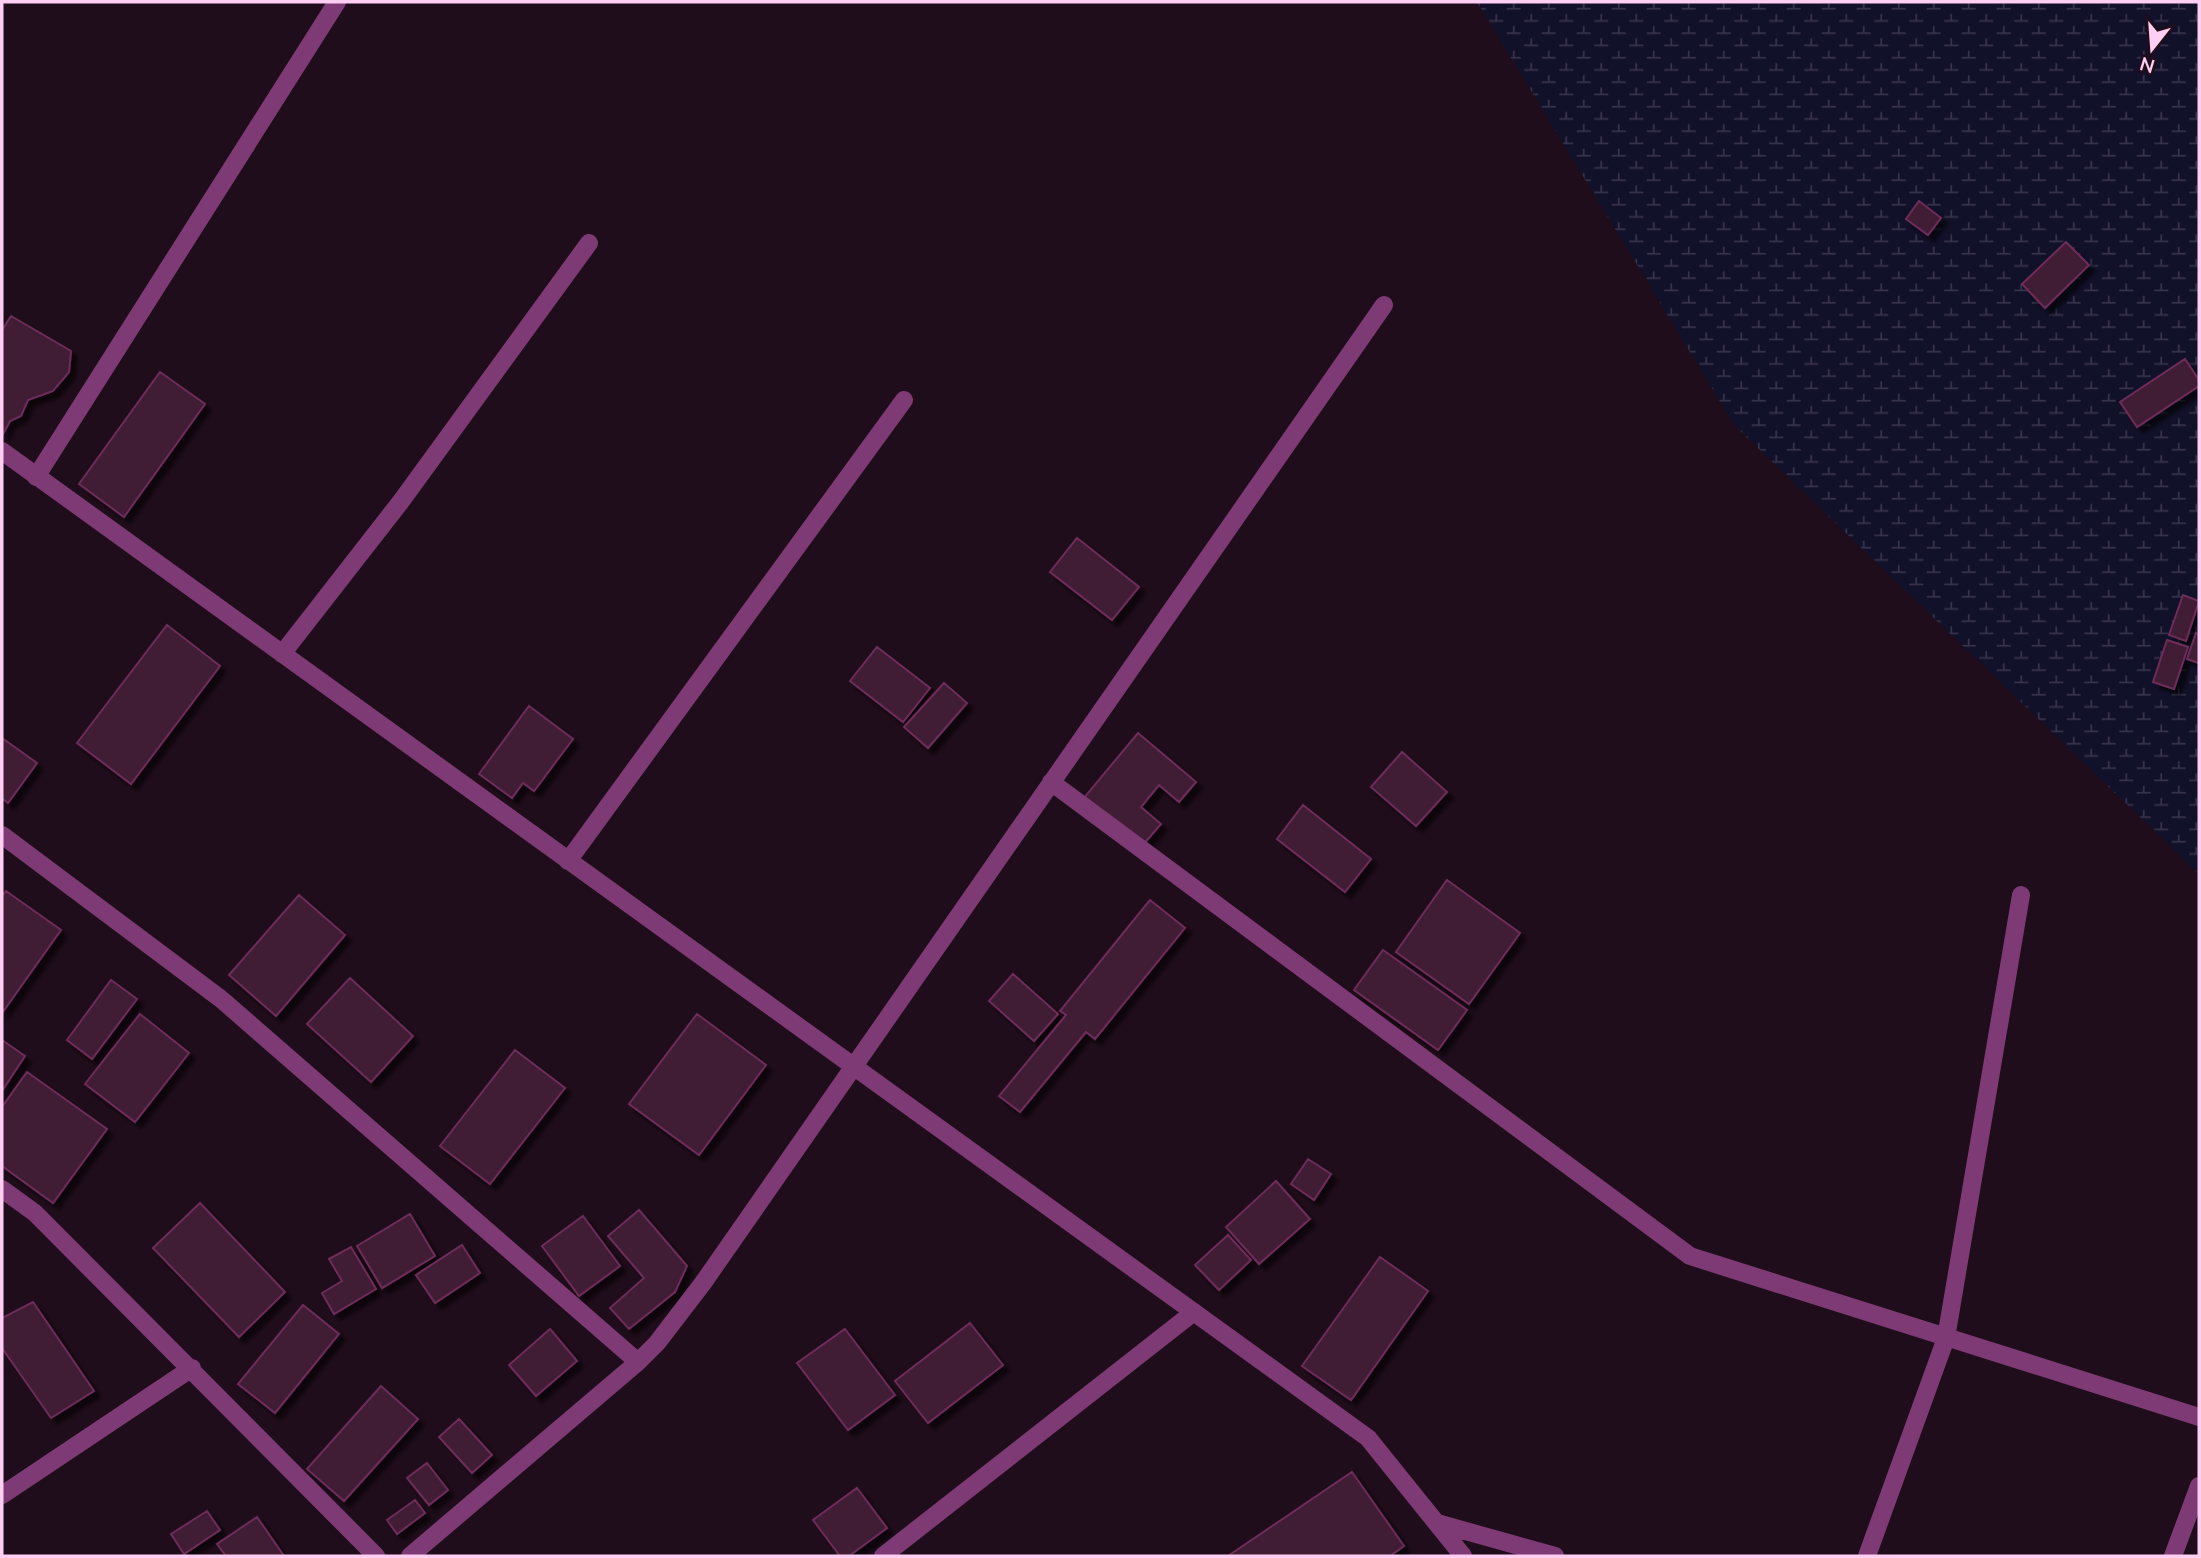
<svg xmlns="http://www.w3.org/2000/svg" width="2201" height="1558" viewBox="0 0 2201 1558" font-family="'Nunito Sans',sans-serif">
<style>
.wetland{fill:url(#wetland-marsh)}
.building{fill:#411a35;stroke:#6c2d59;stroke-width:2;filter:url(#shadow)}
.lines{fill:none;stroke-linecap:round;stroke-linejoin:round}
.minor{stroke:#7e3a74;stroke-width:18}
</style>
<defs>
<pattern id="wetland-marsh" width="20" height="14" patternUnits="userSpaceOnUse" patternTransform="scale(1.75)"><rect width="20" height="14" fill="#12112a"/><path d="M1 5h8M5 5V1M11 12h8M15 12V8" fill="none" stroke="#363249"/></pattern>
<filter id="shadow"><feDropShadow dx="6" dy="6" stdDeviation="2" flood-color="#0009"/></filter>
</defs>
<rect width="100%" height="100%" fill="#200d1b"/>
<path class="wetland" d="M1477,2H2199V874L1735,426Z"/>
<path class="building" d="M1919,201L1941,218L1928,235L1906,219Z
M2066,242L2089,265L2045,308L2022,284Z
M11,316L71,351L69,372L53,391L28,400L21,416L10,421L2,436V330Z
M2185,359L2199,380V386L2137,427L2120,402Z
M160,372L205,404L124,517L79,484Z
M1077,538L1139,587L1112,620L1050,572Z
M2183,595L2199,601L2186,641L2169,635Z
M167,625L220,666L131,784L77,743Z
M2196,633L2199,635V663L2187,659Z
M2167,640L2188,647L2174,689L2153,682Z
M877,647L930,688L903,722L850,681Z
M944,683L967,703L928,748L904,727Z
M529,706L573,739L534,791L523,783L512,798L479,774Z
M1138,733L1196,782L1179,802L1159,785L1141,807L1161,824L1141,847L1083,799Z
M2,738L37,763L8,803L2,798Z
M1402,752L1447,792L1416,826L1371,787Z
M1303,805L1371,859L1345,892L1277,839Z
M1447,880L1520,933L1469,1004L1396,952Z
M6,891L61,930L2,1013V896Z
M299,895L345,935L276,1016L229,975Z
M1150,900L1185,928L1095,1039L1086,1032L1020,1112L999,1096L1066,1015L1060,1011Z
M1383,950L1467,1010L1438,1050L1354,990Z
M1013,974L1058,1014L1034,1041L989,1001Z
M350,978L413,1036L371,1082L307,1024Z
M111,980L137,999L92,1059L67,1040Z
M140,1014L189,1053L135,1122L85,1084Z
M697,1014L766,1065L699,1155L629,1104Z
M2,1040L25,1056L2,1091Z
M515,1050L565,1088L490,1184L440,1146Z
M27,1072L107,1129L53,1203L2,1166V1107Z
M1308,1159L1331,1174L1314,1200L1291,1184Z
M1276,1181L1310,1219L1259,1264L1226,1227Z
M200,1203L285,1292L239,1337L153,1248Z
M639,1210L687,1266L675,1292L629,1329L610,1308L644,1278L608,1236Z
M410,1214L435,1256L382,1288L357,1246Z
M583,1216L620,1266L579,1296L542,1246Z
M1228,1235L1251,1260L1219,1290L1195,1265Z
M462,1245L480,1273L435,1303L416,1275Z
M351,1247L376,1289L334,1314L322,1293L342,1281L329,1259Z
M1380,1257L1428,1291L1351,1400L1302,1366Z
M33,1302L94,1391L51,1418L2,1348V1318Z
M303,1305L339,1334L275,1413L238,1384Z
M970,1323L1003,1365L928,1423L895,1381Z
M550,1329L577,1361L536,1396L509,1365Z
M845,1329L895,1395L848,1430L797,1363Z
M381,1386L418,1419L344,1501L307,1469Z
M459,1419L492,1455L472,1473L439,1437Z
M427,1463L448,1490L429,1505L407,1478Z
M1352,1472L1404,1546L1390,1556H1228Z
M857,1488L887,1528L849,1556H840L813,1520Z
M415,1500L425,1513L397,1534L387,1520Z
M207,1511L220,1530L184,1554L171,1534Z
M257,1517L284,1556H226L217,1544Z"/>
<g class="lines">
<path class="minor" d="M2,451L1368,1438L1463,1556
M36,477L337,2
M282,654L402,500L589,243
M1051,782L1690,1256L2199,1417
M2,835L221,999L638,1362
M568,861L904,400
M2,1189L35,1213L376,1556
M2,1495L192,1368
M1437,1523L1555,1556
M410,1556L638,1362L657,1343L703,1283L1384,305
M883,1556L1194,1312
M1867,1556L1946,1338L2021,895
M2173,1556L2199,1486"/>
</g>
<rect width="2201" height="1558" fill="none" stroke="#fecef3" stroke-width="7"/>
<g transform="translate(2152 49) rotate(197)" stroke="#200d1b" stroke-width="5" paint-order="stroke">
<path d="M0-5L12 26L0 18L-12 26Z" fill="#fecef3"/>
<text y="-10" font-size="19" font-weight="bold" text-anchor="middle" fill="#fecef3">N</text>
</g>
</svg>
